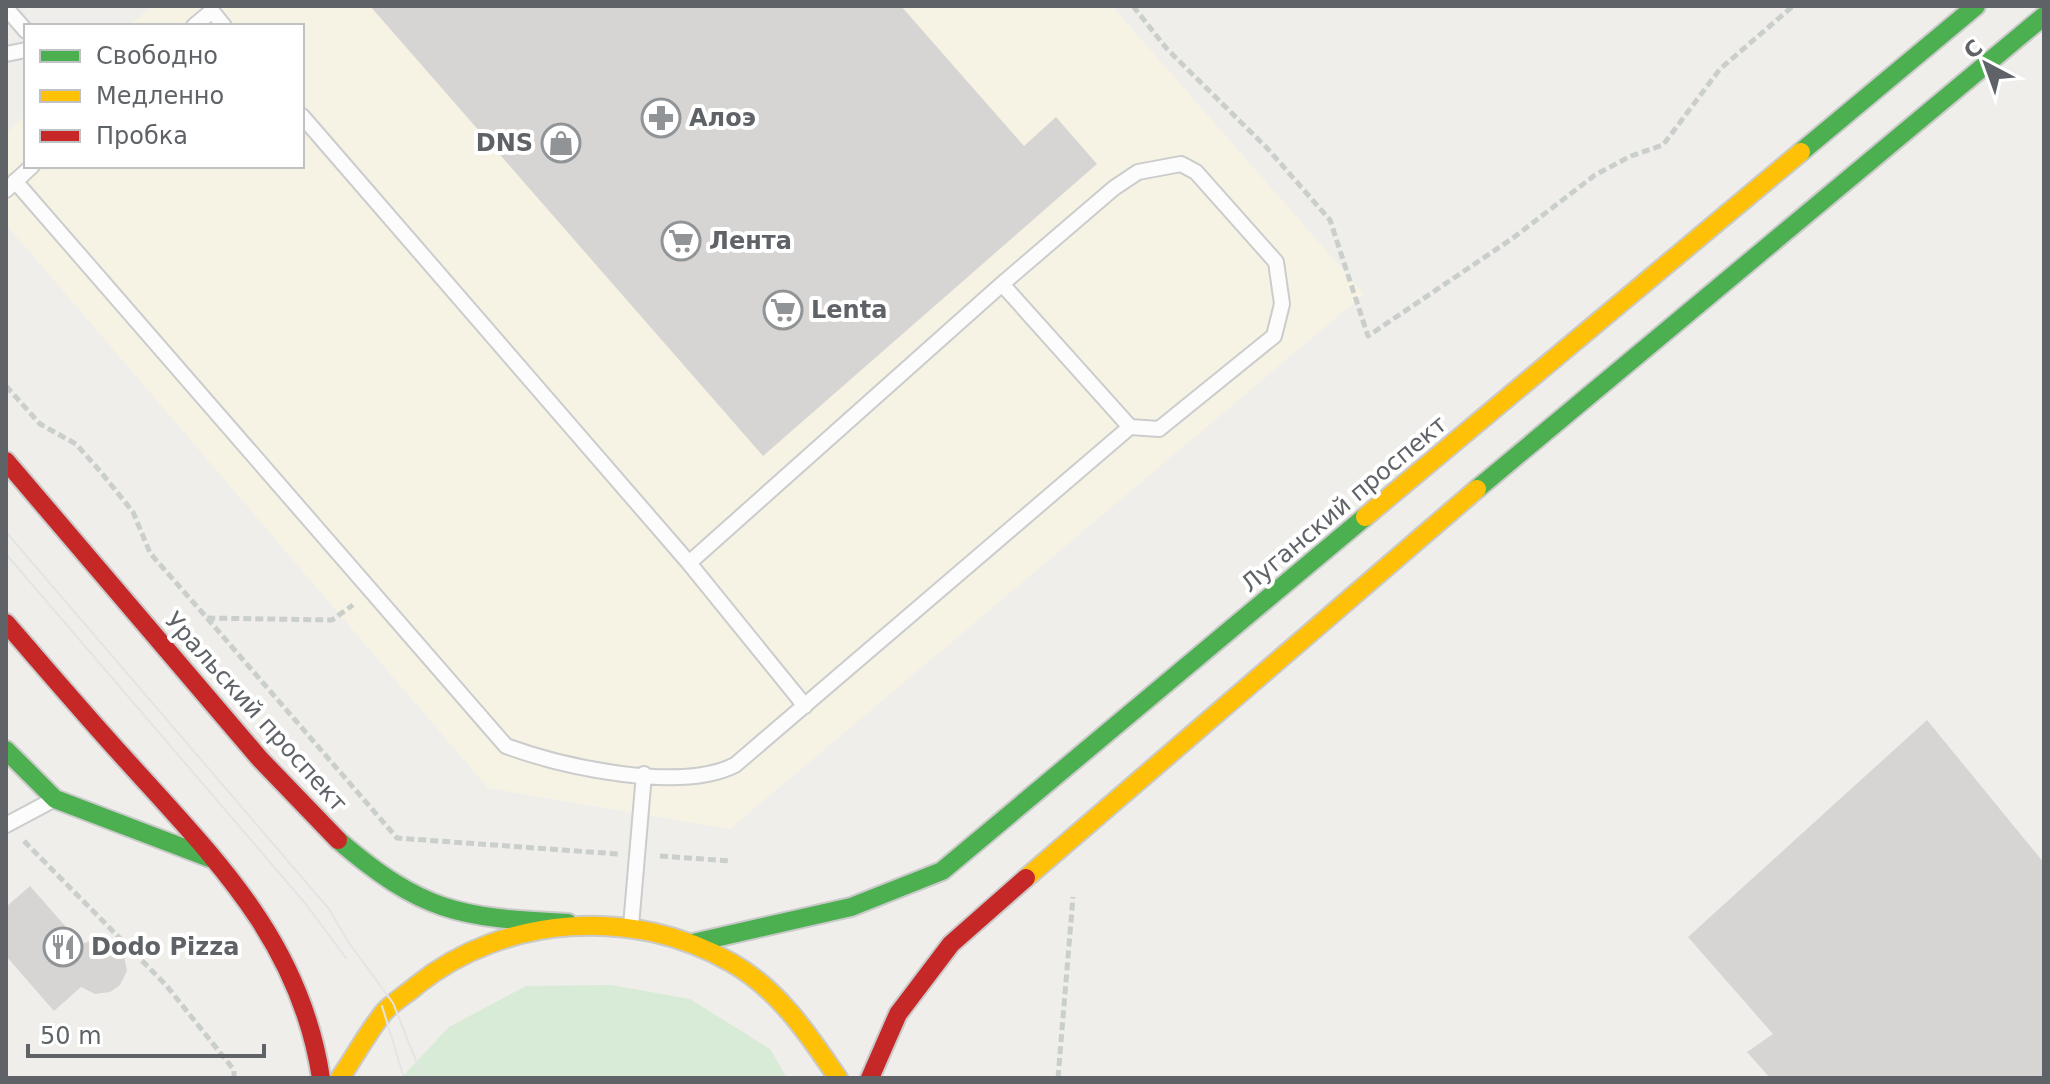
<svg xmlns="http://www.w3.org/2000/svg" width="2050" height="1084" viewBox="0 0 2050 1084" font-family="'DejaVu Sans',sans-serif">
<style>
.commercial{fill:#f7f3e4}
.green{fill:#d8ebd6}
.building{fill:#d6d5d3}
.lines{fill:none;stroke-linecap:round;stroke-linejoin:round}
.lane-casing{stroke:#cbcccc;stroke-width:18}
.fast-casing{stroke:#cacacb;stroke-width:22}
.slow-casing{stroke:#cacacb;stroke-width:22}
.jam-casing{stroke:#cacacb;stroke-width:22}
.path{stroke:#cacfcc;stroke-width:5;stroke-dasharray:8 4;stroke-linecap:butt}
.lane{stroke:#fdfcfc;stroke-width:14}
.fast{stroke:#4caf50;stroke-width:18}
.slow{stroke:#ffc107;stroke-width:18}
.jam{stroke:#c62828;stroke-width:18}
.tram{stroke:#e4e4e4;stroke-width:2}
.labels{text-anchor:middle;dominant-baseline:central;stroke-width:8;stroke-linejoin:round;paint-order:stroke}
.poi-label{font-size:24px;font-weight:bold;fill:#5f6368;stroke:#fff;text-anchor:start}
.street-label{font-size:24px;fill:#5f6368;stroke:#fff}
</style>
<rect width="100%" height="100%" fill="#efeeea"/>
<path class="commercial" d="M152,6H1112L1364,294L730,829L488,788L6,224V133L26,115V166H302V26H129Z"/>
<path class="green" d="M611,985L690,999L770,1049L787,1078H401L449,1027L526,986Z"/>
<path class="building" d="M370,6H901L1024,146L1056,117L1097,164L763,456Z
M1927,720L2044,863V1078H1770L1747,1052L1773,1034L1688,937Z
M30,886L81,944L101,938L123,950L127,971L120,985L110,992L95,994L81,987L54,1011L6,956V907Z"/>
<g class="lines">
<g class="lane-casing">
<path id="lane" d="M6,8L26,31
M194,26L212,11L224,26
M6,54L26,50
M302,116L689,563L1002,284L1130,427
M15,181L506,746C563,767 680,793 735,765L1130,427L1159,429L1274,336L1282,304L1276,262L1196,172L1181,164L1138,172L1114,188L1002,284
M6,190L32,166
M689,563L805,706
M6,825L51,801
M631,926L644,774"/>
</g>
<g class="fast-casing">
<path id="fast" d="M1801,152L1976,6
M1477,489L2044,16
M6,750L55,799L210,858
M338,840C422,912 459,918 568,923
M693,943L851,907L942,871L1365,517"/>
</g>
<g class="slow-casing">
<path id="slow" d="M1365,517L1801,152
M1026,878L1477,489
M340,1078C355,1056 368,1032 384,1012C393,1002 407,994 417,985C504,915 634,906 732,963C779,990 808,1034 838,1078"/>
</g>
<g class="jam-casing">
<path id="jam" d="M6,461L260,759L338,840
M6,623C46,669 86,716 127,761C216,860 300,941 321,1078
M870,1078L898,1014L951,944L1026,878"/>
</g>
<path class="path" d="M1133,6L1167,49L1267,148L1330,220L1368,336L1513,238L1595,175L1631,156L1663,145L1720,69L1793,6
M6,386L40,424L76,444L100,471L133,512L150,553L207,618L332,620L353,605
M207,618L397,838L618,854
M24,841L166,985L234,1070V1078
M660,856L731,861
M1058,1078L1073,897"/>
<use href="#lane" class="lane"/>
<use href="#fast" class="fast"/>
<use href="#slow" class="slow"/>
<use href="#jam" class="jam"/>
<path class="tram" d="M6,532L329,909L349,943L393,1003L423,1078
M6,554L305,903L346,958
M382,1006L404,1078"/>
</g>
<defs>
<g id="pharmacy-ring" transform="scale(2)"><circle r="9.5" fill="#fff" stroke="#919496" stroke-width="1.5"/><path d="M-2-6h4v4h4v4h-4v4h-4v-4h-4v-4h4Z" fill="#919496"/></g>
<g id="shop-ring" transform="scale(2)"><circle r="9.5" fill="#fff" stroke="#919496" stroke-width="1.5"/><path d="M-5-2.5h2.3a2.7 3.5 0 0 1 5.4 0H5L5.5 6h-11ZM-1.5-2.5h3a1.5 2.3 0 0 0-3 0Z" fill="#919496"/></g>
<g id="supermarket-ring" transform="scale(2)"><circle r="9.5" fill="#fff" stroke="#919496" stroke-width="1.5"/><path d="M-6-5.5h2.5l.6 2H6L4.5 2H-2.5L-4.4-4H-6ZM-1.5 3.2a1.3 1.3 0 1 0 .1 0ZM3 3.2a1.3 1.3 0 1 0 .1 0Z" fill="#919496"/></g>
<g id="restaurant-ring" transform="scale(2)"><circle r="9.5" fill="#fff" stroke="#919496" stroke-width="1.5"/><path d="M-5-6h1v4h1v-4h1v4h1v-4h1v5L-1.5 .5V6h-2V.5L-5-1ZM5-6V6H3V1.5H1.5Q1.5-4 5-6Z" fill="#919496"/></g>
</defs>
<g fill-rule="evenodd">
<use href="#pharmacy-ring" x="661" y="118"/>
<use href="#shop-ring" x="561" y="143"/>
<use href="#supermarket-ring" x="681" y="241"/>
<use href="#supermarket-ring" x="783" y="310"/>
<use href="#restaurant-ring" x="63" y="947"/>
</g>
<g class="labels">
<g class="poi-label">
<text x="689" y="118">Алоэ</text>
<text x="533" y="143" text-anchor="end">DNS</text>
<text x="709" y="241">Лента</text>
<text x="811" y="310">Lenta</text>
<text x="91" y="947">Dodo Pizza</text>
</g>
<g class="street-label">
<text transform="translate(1344 504) rotate(-40)">Луганский проспект</text>
<text transform="translate(256 712) rotate(48)">Уральский проспект</text>
</g>
</g>
<rect width="2050" height="1084" fill="none" stroke="#5f6368" stroke-width="16"/>
<rect x="24" y="24" width="280" height="144" fill="#ffffff" stroke="#bfc1c3" stroke-width="2"/>
<rect x="40" y="50" width="40" height="12" fill="#4caf50" stroke="#bfc1c3" stroke-width="2"/>
<text x="96" y="64" font-size="24" fill="#5f6368">Свободно</text>
<rect x="40" y="90" width="40" height="12" fill="#ffc107" stroke="#bfc1c3" stroke-width="2"/>
<text x="96" y="104" font-size="24" fill="#5f6368">Медленно</text>
<rect x="40" y="130" width="40" height="12" fill="#c62828" stroke="#bfc1c3" stroke-width="2"/>
<text x="96" y="144" font-size="24" fill="#5f6368">Пробка</text>
<g transform="translate(1986 64) rotate(319)" stroke="#ffffff" stroke-width="6" paint-order="stroke">
<path d="M0-6L14 30L0 20L-14 30Z" fill="#5f6368"/>
<text y="-12" font-size="22" font-weight="bold" text-anchor="middle" fill="#5f6368">С</text>
</g>
<path d="M28 1044v12h236v-12" fill="none" stroke="#5f6368" stroke-width="4"/>
<text x="40" y="1044" font-size="24" fill="#5f6368" stroke="#ffffff" stroke-width="6" paint-order="stroke">50 m</text>
</svg>
